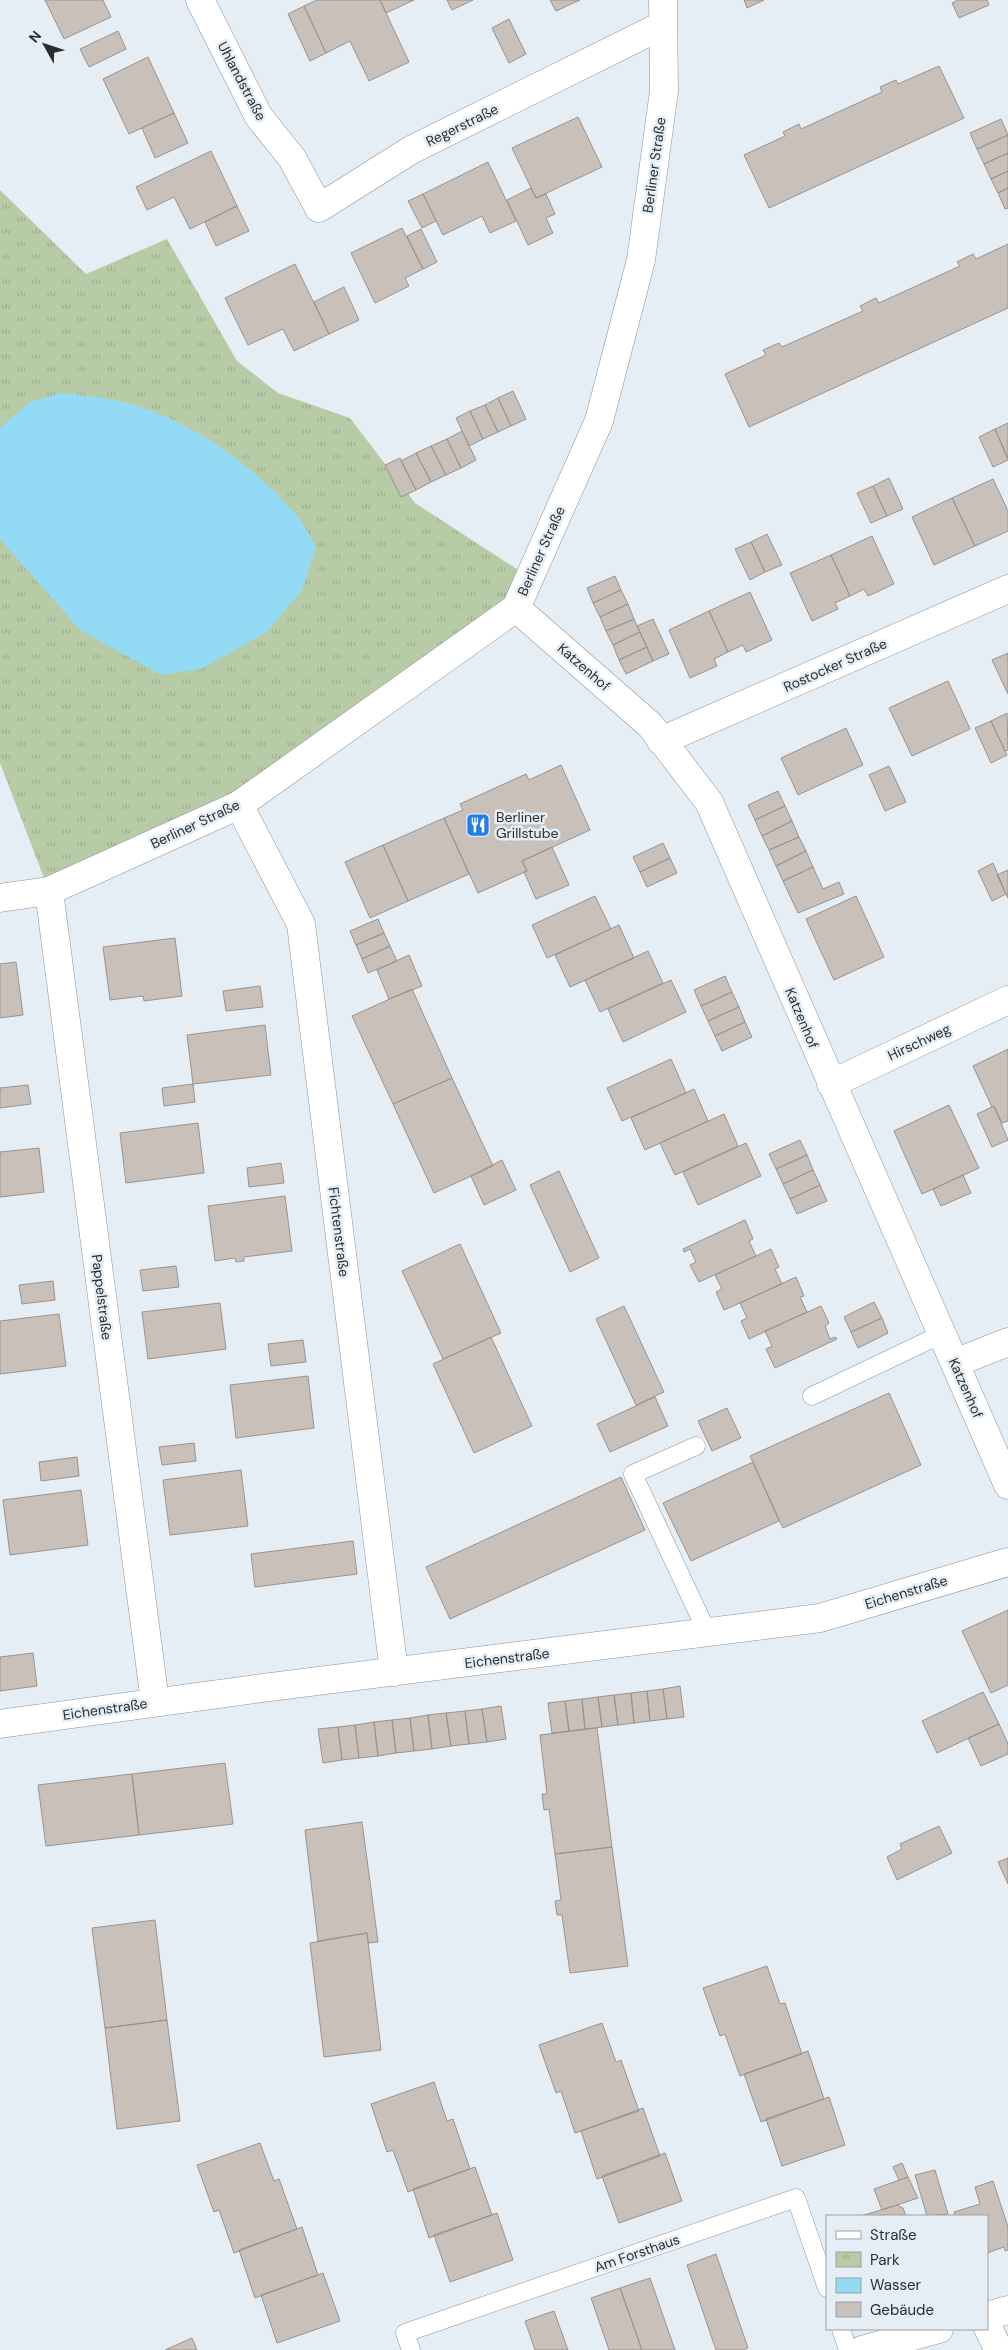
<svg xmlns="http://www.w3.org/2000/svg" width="1008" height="2350" viewBox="0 0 1008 2350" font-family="'DM Sans',sans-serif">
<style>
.park{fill:url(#park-tufts)}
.water{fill:#93dbf4}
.building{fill:#cac0ba;stroke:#9b928c}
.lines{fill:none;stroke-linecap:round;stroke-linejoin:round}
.service-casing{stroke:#8c949b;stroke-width:19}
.minor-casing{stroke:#8c949b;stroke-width:29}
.tertiary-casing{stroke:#8c949b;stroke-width:29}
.service{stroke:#fff;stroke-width:18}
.minor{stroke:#fff;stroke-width:28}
.tertiary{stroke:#fff;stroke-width:28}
.labels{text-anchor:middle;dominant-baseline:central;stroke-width:5;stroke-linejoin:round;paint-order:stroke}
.street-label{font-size:14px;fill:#2a2d30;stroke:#e5eef5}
.poi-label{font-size:14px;fill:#2a2d30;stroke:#e5eef5;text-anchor:start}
</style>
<defs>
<pattern id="park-tufts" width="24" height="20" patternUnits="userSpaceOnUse" patternTransform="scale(1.25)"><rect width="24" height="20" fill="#b8cba7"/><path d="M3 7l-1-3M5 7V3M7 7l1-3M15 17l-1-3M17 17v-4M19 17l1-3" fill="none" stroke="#9eaf90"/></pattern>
</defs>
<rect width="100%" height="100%" fill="#e5eef5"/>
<path class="park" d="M0,190L86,274L167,239L237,361L278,393L350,418L415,503L529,577L516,608L239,805L49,891L0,763Z"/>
<path class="water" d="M61,393C79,395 99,397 118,401C182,414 251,463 294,512C303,522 309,536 316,547L302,590L267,632L201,669L161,675L80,630L0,539V428L30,402Z"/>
<path class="building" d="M45,0H103L111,17L64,39Z
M317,0H380L409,62L369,81L350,41L326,53L304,6Z
M380,0H414L386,13Z
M447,0H473L452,10Z
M550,0H580L556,11Z
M744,0H764L747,8Z
M958,0H987L989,5L959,18L952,3Z
M304,6L326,53L310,61L288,14Z
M509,19L526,54L509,63L492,28Z
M118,31L126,49L89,67L80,49Z
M148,57L174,113L129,134L103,79Z
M939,66L964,118L769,208L744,155L785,136L783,132L799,124L801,129L882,92L880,87L889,83L896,80L898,84Z
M174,113L188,143L155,158L142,128Z
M578,117L602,167L536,198L512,148Z
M1001,119L1008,135L977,149L970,133Z
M1008,135V153L984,164L977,149Z
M211,151L237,206L190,229L174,197L147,210L136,187Z
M1008,153V171L991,179L984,164Z
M488,162L516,221L490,233L482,216L443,235L423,194Z
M1008,171V188L998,193L991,179Z
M531,188L536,198L546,194L555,214L546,218L553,233L528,245L507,200Z
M1008,188V208L1005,209L998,193Z
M423,194L436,221L422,228L408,201Z
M237,206L249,231L216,246L205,222Z
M402,228L423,269L405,278L409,286L375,303L351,253Z
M421,229L437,262L423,269L407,236Z
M1008,244V308L749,427L725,374L766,355L763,350L772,346L779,343L782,347L863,311L860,306L876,298L879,303L960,266L957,262L973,254L976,259Z
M295,264L329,334L294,351L283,329L248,345L225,298Z
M344,287L359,320L329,334L314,302Z
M513,391L526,419L511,426L498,398Z
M498,398L511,426L498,432L485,405Z
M485,405L498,432L483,439L470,411Z
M470,411L483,439L469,446L456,418Z
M1008,423V458L995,429Z
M995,429L1008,460L993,467L979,437Z
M462,431L476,460L461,468L447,439Z
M447,439L461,468L446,475L431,446Z
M431,446L446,475L431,482L416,453Z
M416,453L431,482L416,490L401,461Z
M400,458L416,490L401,497L385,465Z
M889,478L903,509L887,516L873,486Z
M993,479L1008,511V531L975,546L952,498Z
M873,486L887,516L871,523L857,493Z
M952,498L975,546L934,565L912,517Z
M767,534L782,565L765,572L751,542Z
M872,536L894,584L868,596L864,589L850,596L831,555Z
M751,542L765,572L750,580L735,549Z
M831,555L850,596L835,603L838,609L812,621L790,573Z
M615,576L621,590L593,603L587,588Z
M621,590L628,604L600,617L593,603Z
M750,592L772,640L746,652L743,645L728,652L709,611Z
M628,604L634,619L606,631L600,617Z
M709,611L728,652L714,659L717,666L690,678L669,630Z
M634,619L640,632L613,645L606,631Z
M653,619L669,654L653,661L637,626Z
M640,632L647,647L619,660L613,645Z
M647,647L653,661L626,674L619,660Z
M1008,653V694L992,660Z
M948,681L970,729L912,756L889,708Z
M1007,713L1008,750L1005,751L991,721Z
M991,721L1007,755L991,763L975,728Z
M846,728L863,765L798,795L781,758Z
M561,765L590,830L522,861L527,871L478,893L444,818L463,810L460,804L526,774L529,780Z
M889,766L906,802L885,811L869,775Z
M778,791L785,806L755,820L748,805Z
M785,806L792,821L762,836L755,820Z
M444,818L469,874L408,901L383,845Z
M792,821L799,837L769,850L762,836Z
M799,837L806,851L776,866L769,850Z
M663,843L670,858L640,872L633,857Z
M383,845L408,901L370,918L345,862Z
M552,847L569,885L536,899L524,872L527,871L522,861Z
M806,851L813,867L783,881L776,866Z
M670,858L677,873L647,887L640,872Z
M993,863L1006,894L992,901L978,871Z
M813,867L823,889L839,882L844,894L798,913L783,881Z
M1008,870V898L997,875Z
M595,896L611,929L547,958L532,925Z
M856,896L884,957L834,980L806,919Z
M378,919L384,933L356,945L350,931Z
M619,925L634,958L570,987L555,955Z
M384,933L390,946L362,959L356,945Z
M175,938L182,996L144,1001L143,996L110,1000L103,947Z
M390,946L397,961L368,973L362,959Z
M648,951L663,983L600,1012L585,980Z
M409,955L422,986L389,999L377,970Z
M16,962L23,1015L0,1018V964Z
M725,976L732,992L701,1006L694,990Z
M671,980L686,1012L623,1042L608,1009Z
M260,986L263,1007L226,1011L223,991Z
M412,989L452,1078L393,1104L352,1016Z
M732,992L739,1007L708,1021L701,1006Z
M739,1007L745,1022L715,1036L708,1021Z
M745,1022L752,1037L722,1051L715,1036Z
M265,1025L271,1075L193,1084L187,1035Z
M1008,1049V1121L1002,1123L994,1106L992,1107L973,1066Z
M671,1059L686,1093L622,1121L607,1088Z
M452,1078L493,1166L434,1193L393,1104Z
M193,1084L195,1102L164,1106L162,1088Z
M28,1085L31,1104L0,1108V1088Z
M694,1089L708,1121L645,1150L631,1118Z
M949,1105L979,1168L922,1194L894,1131Z
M994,1106L1008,1140L992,1147L977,1114Z
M724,1114L738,1146L675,1175L660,1143Z
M198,1123L204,1173L126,1183L120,1133Z
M800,1140L807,1155L776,1169L769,1154Z
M746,1143L761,1176L698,1205L683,1172Z
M39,1148L44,1192L0,1197V1152Z
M807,1155L813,1170L783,1184L776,1169Z
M502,1160L516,1190L484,1205L471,1176Z
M281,1163L284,1183L249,1187L247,1168Z
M813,1170L820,1185L790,1199L783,1184Z
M559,1171L599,1258L570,1272L530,1185Z
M963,1175L971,1193L941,1206L933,1189Z
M820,1185L827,1201L797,1214L790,1199Z
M285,1196L292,1251L244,1257V1261L236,1262L235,1258L215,1261L208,1206Z
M745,1220L753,1239L749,1241L756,1256L699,1282L690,1265L696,1262L690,1249L684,1252L683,1249Z
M460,1244L501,1333L443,1359L402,1271Z
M771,1249L779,1267L775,1269L782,1284L724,1310L716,1292L722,1289L715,1275Z
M176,1266L179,1287L143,1291L140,1270Z
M796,1277L804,1296L800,1297L807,1312L749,1339L741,1321L747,1318L740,1303Z
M53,1281L55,1300L22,1304L19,1285Z
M874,1302L882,1318L851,1332L844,1317Z
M220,1303L226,1349L148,1359L142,1312Z
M624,1306L664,1392L636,1405L596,1319Z
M821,1306L829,1323L825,1326L830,1339L835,1337L837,1339L775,1368L766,1349L772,1346L765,1331Z
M59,1314L66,1366L0,1374V1321Z
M882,1318L888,1333L858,1348L851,1332Z
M491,1337L532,1426L474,1453L433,1364Z
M303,1340L306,1362L271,1366L268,1344Z
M308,1376L314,1428L236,1438L230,1385Z
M889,1393L921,1465L783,1528L750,1456Z
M655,1397L668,1426L610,1452L597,1424Z
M727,1408L741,1438L712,1451L698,1421Z
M194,1443L196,1461L162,1465L159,1447Z
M77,1457L79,1476L41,1481L39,1462Z
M753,1462L779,1521L691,1561L663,1503Z
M241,1470L248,1526L170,1535L163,1480Z
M621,1477L645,1530L450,1619L426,1567Z
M81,1490L88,1545L10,1555L3,1500Z
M353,1541L357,1574L255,1587L251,1554Z
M1008,1610V1685L991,1693L962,1631Z
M33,1653L37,1686L0,1691V1657Z
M680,1686L684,1717L667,1719L663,1689Z
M663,1689L667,1719L650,1721L647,1691Z
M647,1691L650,1721L634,1723L631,1693Z
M983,1692L999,1724L937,1753L922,1721Z
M631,1693L634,1723L618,1725L614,1695Z
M614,1695L618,1725L602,1727L598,1697Z
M598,1697L602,1727L585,1729L582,1699Z
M582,1699L585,1729L569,1731L565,1701Z
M565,1701L569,1731L552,1733L548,1703Z
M501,1706L506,1739L487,1742L482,1709Z
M482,1709L487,1742L469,1744L465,1711Z
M465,1711L469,1744L451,1746L446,1713Z
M446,1713L451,1746L432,1749L428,1715Z
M428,1715L432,1749L414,1751L410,1718Z
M410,1718L414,1751L396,1753L392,1720Z
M392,1720L396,1753L378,1756L374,1722Z
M374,1722L378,1756L359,1758L355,1725Z
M999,1724L1008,1744V1754L981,1766L968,1738Z
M355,1725L359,1758L342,1760L338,1727Z
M338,1727L342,1760L323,1763L318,1729Z
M597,1728L612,1847L555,1854L549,1809L544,1810L542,1794H547L540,1735Z
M225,1763L233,1824L139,1835L132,1774Z
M132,1774L139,1835L46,1846L38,1785Z
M362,1822L378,1942L368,1943L367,1933L318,1941L305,1830Z
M939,1826L952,1853L897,1880L887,1857L902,1849L900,1844Z
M612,1847L628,1966L570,1973L562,1915H557L555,1901L561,1900L555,1854Z
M1008,1858V1884L998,1862Z
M155,1920L167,2020L105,2028L92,1928Z
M367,1933L381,2050L324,2057L310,1943Z
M767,1966L780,2004L785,2003L802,2054L740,2076L725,2034L720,2036L703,1988Z
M167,2020L180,2121L117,2129L105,2028Z
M602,2023L616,2062L621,2060L639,2111L575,2133L561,2091L556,2093L539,2045Z
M808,2051L824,2099L761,2122L744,2074Z
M434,2082L447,2121L453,2119L470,2169L408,2192L393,2150L387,2152L371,2104Z
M829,2097L845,2145L782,2166L766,2119Z
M643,2108L660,2156L597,2179L581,2131Z
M260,2143L274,2181L279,2179L297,2229L234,2253L219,2210L214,2212L197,2165Z
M665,2153L682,2201L619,2223L602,2176Z
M902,2163L908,2177L899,2180L893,2167Z
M475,2167L492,2215L429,2238L413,2189Z
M935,2170L948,2214L927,2216L915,2175Z
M908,2177L918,2198L882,2210L874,2189Z
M993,2181L1008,2227V2250L1005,2251L1004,2247L987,2253V2216H955L954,2212L980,2204L975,2187Z
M897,2205L903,2208L906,2216H861Z
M497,2213L513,2260L450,2282L434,2235Z
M302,2227L318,2275L255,2298L239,2250Z
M716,2254L748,2348L743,2350H716L687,2265Z
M323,2273L340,2321L277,2343L261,2295Z
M650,2278L675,2350H642L620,2288Z
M620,2288L642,2350H609L591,2298Z
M554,2311L568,2350H535L525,2321Z
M192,2338L197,2350H165Z"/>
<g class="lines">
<g class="service-casing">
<path id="service" d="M812,1396L942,1334
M696,1446L633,1474L707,1632
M841,2329L848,2350
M411,2350L405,2333L796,2198L827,2288"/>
</g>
<g class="minor-casing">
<path id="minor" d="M200,0L259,117L292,158L319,208L411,150L663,25
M516,608L650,725L709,802L1008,1485
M661,741L1008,589
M239,805L301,924L394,1672
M49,891L155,1702
M831,1084L1008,1000
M955,1363L1008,1342
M0,1724L255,1689L820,1618L1008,1562
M987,2326L999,2350"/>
</g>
<g class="tertiary-casing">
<path id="tertiary" d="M0,898L49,891L239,805L516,608L599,421L641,260L664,91L663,0
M987,2316L1008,2310
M862,2350L939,2329"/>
</g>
<use href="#service" class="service"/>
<use href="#minor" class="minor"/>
<use href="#tertiary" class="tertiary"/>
</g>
<defs>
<g id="restaurant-square" transform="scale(1.25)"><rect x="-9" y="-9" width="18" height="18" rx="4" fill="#257ee8" stroke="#e5eef5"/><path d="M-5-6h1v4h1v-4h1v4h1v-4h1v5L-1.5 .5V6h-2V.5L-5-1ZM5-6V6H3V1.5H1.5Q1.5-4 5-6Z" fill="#fff"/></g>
</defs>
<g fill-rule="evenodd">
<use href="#restaurant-square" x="478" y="825"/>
</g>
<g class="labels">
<g class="street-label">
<text transform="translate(242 81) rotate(62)">Uhlandstraße</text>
<text transform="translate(462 125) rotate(-26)">Regerstraße</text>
<text transform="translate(654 165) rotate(-82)">Berliner Straße</text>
<text transform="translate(541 551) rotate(-66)">Berliner Straße</text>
<text transform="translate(835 665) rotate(-24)">Rostocker Straße</text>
<text transform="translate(584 667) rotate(41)">Katzenhof</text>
<text transform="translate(195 824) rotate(-25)">Berliner Straße</text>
<text transform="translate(802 1018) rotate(67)">Katzenhof</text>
<text transform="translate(919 1042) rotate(-25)">Hirschweg</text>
<text transform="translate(339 1232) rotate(83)">Fichtenstraße</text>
<text transform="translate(102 1297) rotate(83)">Pappelstraße</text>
<text transform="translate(966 1388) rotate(66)">Katzenhof</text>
<text transform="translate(906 1592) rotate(-17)">Eichenstraße</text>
<text transform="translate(507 1658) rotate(-7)">Eichenstraße</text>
<text transform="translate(105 1709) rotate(-8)">Eichenstraße</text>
<text transform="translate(637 2253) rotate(-19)">Am Forsthaus</text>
</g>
<g class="poi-label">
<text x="496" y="817">Berliner<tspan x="496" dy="16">Grillstube</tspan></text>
</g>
</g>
<rect x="826" y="2215" width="162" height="115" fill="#e5eef5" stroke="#9aa1a6"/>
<rect x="836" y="2231" width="25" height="8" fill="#ffffff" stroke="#9aa1a6"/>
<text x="870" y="2240" font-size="15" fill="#2a2d30">Straße</text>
<rect x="836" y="2252" width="25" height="15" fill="url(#park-tufts)" stroke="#9aa1a6"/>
<text x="870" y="2265" font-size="15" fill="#2a2d30">Park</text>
<rect x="836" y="2278" width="25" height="15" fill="#93dbf4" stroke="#9aa1a6"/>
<text x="870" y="2290" font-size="15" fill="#2a2d30">Wasser</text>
<rect x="836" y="2302" width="25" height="15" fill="#cac0ba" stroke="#9aa1a6"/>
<text x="870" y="2315" font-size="15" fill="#2a2d30">Gebäude</text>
<g transform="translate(45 45) rotate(310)" stroke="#e5eef5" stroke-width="4" paint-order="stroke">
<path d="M0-4L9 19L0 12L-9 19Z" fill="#2a2d30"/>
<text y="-8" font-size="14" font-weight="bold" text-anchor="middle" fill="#2a2d30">N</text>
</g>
</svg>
